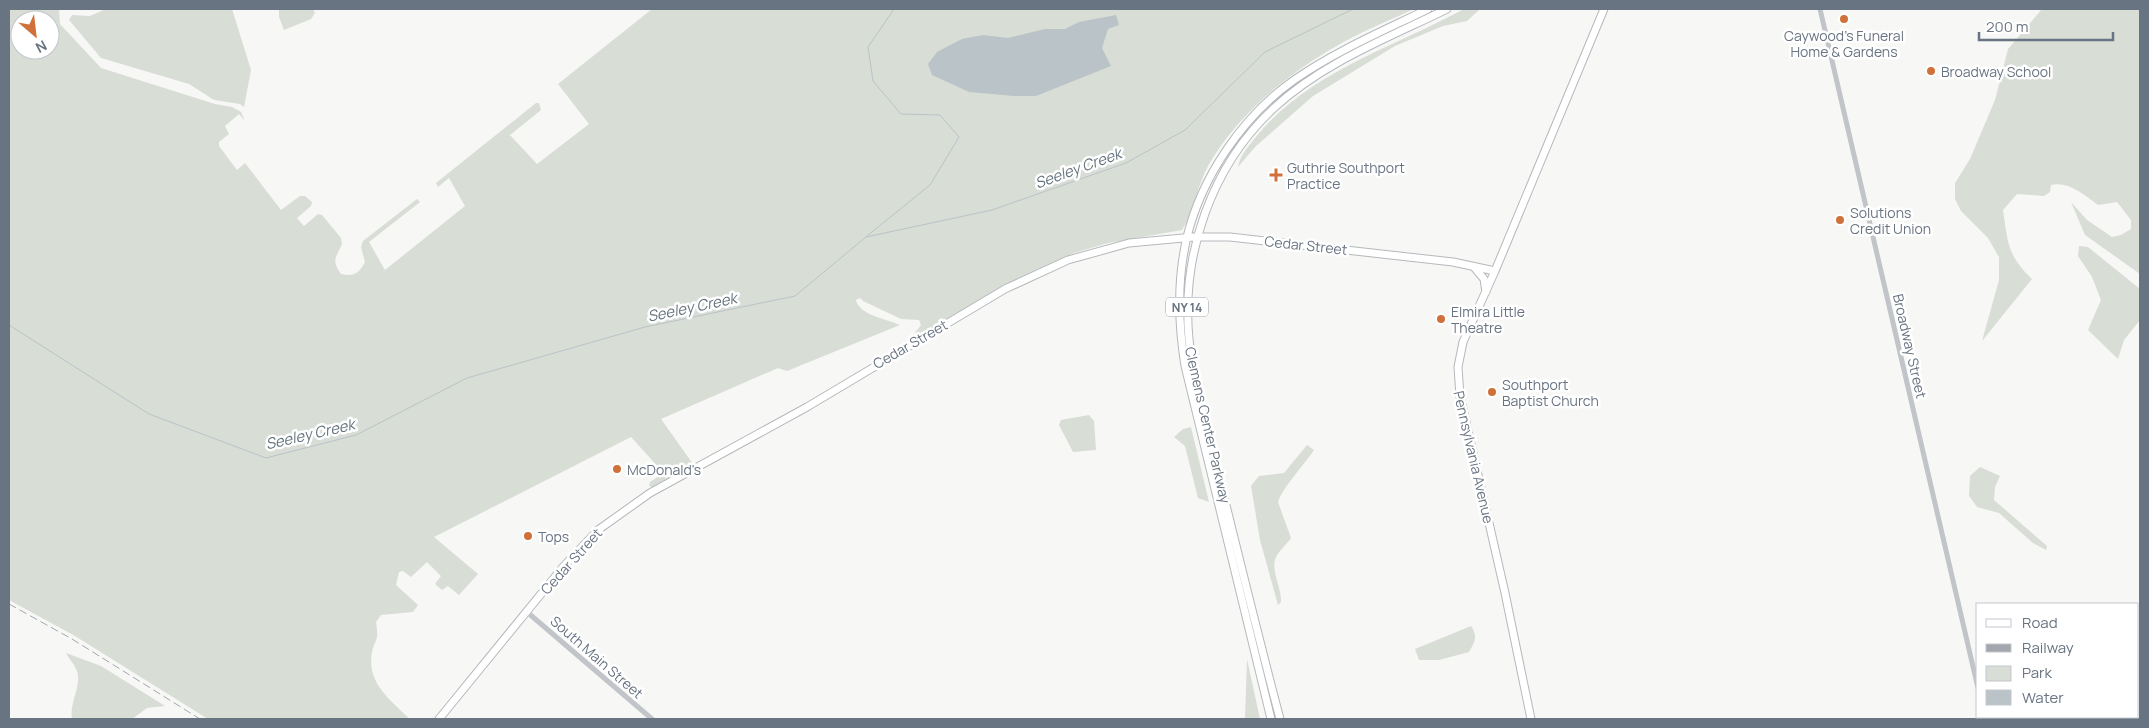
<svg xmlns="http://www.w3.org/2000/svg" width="2149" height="728" viewBox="0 0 2149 728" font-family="Manrope,sans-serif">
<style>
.green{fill:#d8ddd6;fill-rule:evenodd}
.water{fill:#bac3c7}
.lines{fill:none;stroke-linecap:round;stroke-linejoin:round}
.stream{stroke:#bac3c7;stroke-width:1}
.major-casing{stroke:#b5b8bc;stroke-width:9}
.minor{stroke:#c1c4c8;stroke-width:5}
.major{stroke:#fff;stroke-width:7}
.rail{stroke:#a3a7ad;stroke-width:1;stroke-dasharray:8 4;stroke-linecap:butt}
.poi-dot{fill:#d0703b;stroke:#fff;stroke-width:2}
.labels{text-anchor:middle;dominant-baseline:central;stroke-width:5;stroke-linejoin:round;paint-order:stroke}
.shield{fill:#fff;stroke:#969ea8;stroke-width:1}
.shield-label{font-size:12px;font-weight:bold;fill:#697482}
.poi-label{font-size:14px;fill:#697482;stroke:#fff;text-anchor:start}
.street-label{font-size:14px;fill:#697482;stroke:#fff}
.water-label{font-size:15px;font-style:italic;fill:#65747e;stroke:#fff}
</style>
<rect width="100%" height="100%" fill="#f7f7f5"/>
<path class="green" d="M9,9H59L60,24L101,68L215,104L232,107L241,112L245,121L239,114L225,126L229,134L219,142V146L237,170L245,163L281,210L300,196H305L312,202L311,206L297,218L304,226L318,214L322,215L341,238L342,244C336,258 331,260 341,274C354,277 359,273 365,262L361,247L363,241L417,199L420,202L369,242L385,270L465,206L449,178L438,187L436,183L536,103H539L541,110L510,135L537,164L589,124L558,84L652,9H1414C1388,21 1360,32 1335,47C1286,75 1236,116 1208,166C1197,186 1195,210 1182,230L1108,243L1074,253L996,290L919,336L915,333L921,325L919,320L901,319L863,301L860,298L856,300C859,315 887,319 900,325L787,371L778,368L661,419L693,464L652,487L649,486L650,482L659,476L660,469L631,437L434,537L478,574L459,595L448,586L442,590L435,584L441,576L427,562L411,577L403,571L399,572L396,585L418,605L413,612L381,615L376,622C379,642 376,636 372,652C366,682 390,700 410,719H208L75,636L9,600ZM20,20H50V50H20Z
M106,9H232L251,70L244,107L240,104L214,100L189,84L101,58L69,20L72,15L90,16Z
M279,9H313L315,13L311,19L284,30L279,17Z
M1464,9H1480L1467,21L1443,26L1395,46L1313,96L1255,147L1238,167C1240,155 1248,147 1255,138C1308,72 1392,48 1464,9Z
M2042,9H2140V274L2085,235L2071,202L2087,220L2112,237L2121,235L2131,229V220L2117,202L2098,205C2084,195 2069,181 2051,185L2050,192L2044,196L2017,194L2003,210C2008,243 2007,255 2032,279L1982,341L1999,280V257L1988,238L1961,211L1955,199V183L1970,159L1995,100L2008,49Z
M2079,246L2088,247L2140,289V320L2124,340L2118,359L2088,330L2101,300L2092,277L2078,256Z
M1089,415L1094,421L1096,450L1073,452L1059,425L1061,420Z
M1191,427L1209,502L1198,498L1185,446L1174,437L1183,429Z
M1307,445L1314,450C1304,465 1283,487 1278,502L1291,538C1287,544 1279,551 1276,557C1270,570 1282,588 1281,602L1278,605L1260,540L1251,486L1259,476L1284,473Z
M1980,467L2000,476L1995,487L1994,500L2047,546L2046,550L2033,543L1999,513L1977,507L1969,496L1970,476Z
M1471,626C1478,636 1475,642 1469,652L1439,660H1419L1415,649Z
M66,653L101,666L165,706L147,708L132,719H72C69,703 82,686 77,671C75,665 69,659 66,653Z
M1247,659L1260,719H1245Z"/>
<path class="water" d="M1116,15L1119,25L1108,29L1102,48L1111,66L1036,96H1014L969,92L932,75L928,64L937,52L962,39L983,35L1008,38L1045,29H1065L1079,22Z"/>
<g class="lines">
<path class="stream" d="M867,236L930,185L959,137L940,115L901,114L873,81L868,47L894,9
M9,325L149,414L266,458L356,435L467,378L645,327L795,296L866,237L992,210L1126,163L1185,130L1265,52L1353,9"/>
<g class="major-casing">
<path id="major" d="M1474,267L1484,279L1486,292
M439,719L563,567L598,530L650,493L807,407L1005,289L1068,260L1129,243L1194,237H1230L1453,262L1495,271
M1271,719L1185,366C1178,323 1177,279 1187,237C1202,176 1243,116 1294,80C1336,51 1383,31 1428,9
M1280,719C1261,647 1243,574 1225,501C1213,449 1194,391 1189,339C1181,255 1211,166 1274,108C1322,63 1388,38 1447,9
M1531,719L1505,593L1460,396L1458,367L1463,342L1495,271L1604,9"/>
</g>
<path class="minor" d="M1820,9L1978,688
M527,612L652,719
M1984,717V719"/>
<use href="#major" class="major"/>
<path class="rail" d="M9,604L72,639L200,719"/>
</g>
<g class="poi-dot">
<circle cx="1844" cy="19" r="5"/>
<circle cx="1931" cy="71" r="5"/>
<path d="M1273.5 167.5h5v5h5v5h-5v5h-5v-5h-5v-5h5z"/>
<circle cx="1840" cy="220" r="5"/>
<circle cx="1441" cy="319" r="5"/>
<circle cx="1492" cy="392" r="5"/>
<circle cx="617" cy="469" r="5"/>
<circle cx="528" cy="536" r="5"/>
</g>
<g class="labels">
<rect class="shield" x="1166" y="297.5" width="42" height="19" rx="4"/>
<g class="shield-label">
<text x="1187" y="307">NY 14</text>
</g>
<g class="poi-label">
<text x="1844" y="35" text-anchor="middle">Caywood's Funeral<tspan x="1844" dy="16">Home &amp; Gardens</tspan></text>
<text x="1941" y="71">Broadway School</text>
<text x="1287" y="167">Guthrie Southport<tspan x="1287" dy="16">Practice</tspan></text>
<text x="1850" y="212">Solutions<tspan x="1850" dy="16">Credit Union</tspan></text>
<text x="1451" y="311">Elmira Little<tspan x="1451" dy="16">Theatre</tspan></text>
<text x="1502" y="384">Southport<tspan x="1502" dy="16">Baptist Church</tspan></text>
<text x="627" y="469">McDonald's</text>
<text x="538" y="536">Tops</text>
</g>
<g class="street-label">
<text transform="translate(1306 245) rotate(6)">Cedar Street</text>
<text transform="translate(910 344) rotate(-30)">Cedar Street</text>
<text transform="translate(1910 346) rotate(77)">Broadway Street</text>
<text transform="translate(1208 425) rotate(77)">Clemens Center Parkway</text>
<text transform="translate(1474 457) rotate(77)">Pennsylvania Avenue</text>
<text transform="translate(571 561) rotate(-48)">Cedar Street</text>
<text transform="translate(597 657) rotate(41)">South Main Street</text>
</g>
<g class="water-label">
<text transform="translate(1078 168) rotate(-20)">Seeley Creek</text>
<text transform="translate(692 307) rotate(-12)">Seeley Creek</text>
<text transform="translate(310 434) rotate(-13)">Seeley Creek</text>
</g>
</g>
<rect width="2149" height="728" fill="none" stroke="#697482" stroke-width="20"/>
<rect x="1976" y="603" width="162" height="115" fill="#ffffff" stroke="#c3c7cd"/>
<rect x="1986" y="619" width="25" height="8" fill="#ffffff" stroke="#c3c7cd"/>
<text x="2022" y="628" font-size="15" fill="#697482">Road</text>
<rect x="1986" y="644" width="25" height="8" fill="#a3a7ad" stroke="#c3c7cd"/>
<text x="2022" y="653" font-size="15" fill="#697482">Railway</text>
<rect x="1986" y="666" width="25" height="15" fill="#d8ddd6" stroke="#c3c7cd"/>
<text x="2022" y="678" font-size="15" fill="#697482">Park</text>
<rect x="1986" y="690" width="25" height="15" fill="#bac3c7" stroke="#c3c7cd"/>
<text x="2022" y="703" font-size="15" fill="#697482">Water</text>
<g transform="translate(35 35) rotate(152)"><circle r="24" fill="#ffffff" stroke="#c3c7cd"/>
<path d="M0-4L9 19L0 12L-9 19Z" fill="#d0703b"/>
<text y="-8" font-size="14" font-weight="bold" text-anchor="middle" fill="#697482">N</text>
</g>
<path d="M1979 32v8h134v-8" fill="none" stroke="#697482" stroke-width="2.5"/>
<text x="1986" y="32" font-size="15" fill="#697482" stroke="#ffffff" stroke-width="4" paint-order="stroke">200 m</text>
</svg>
